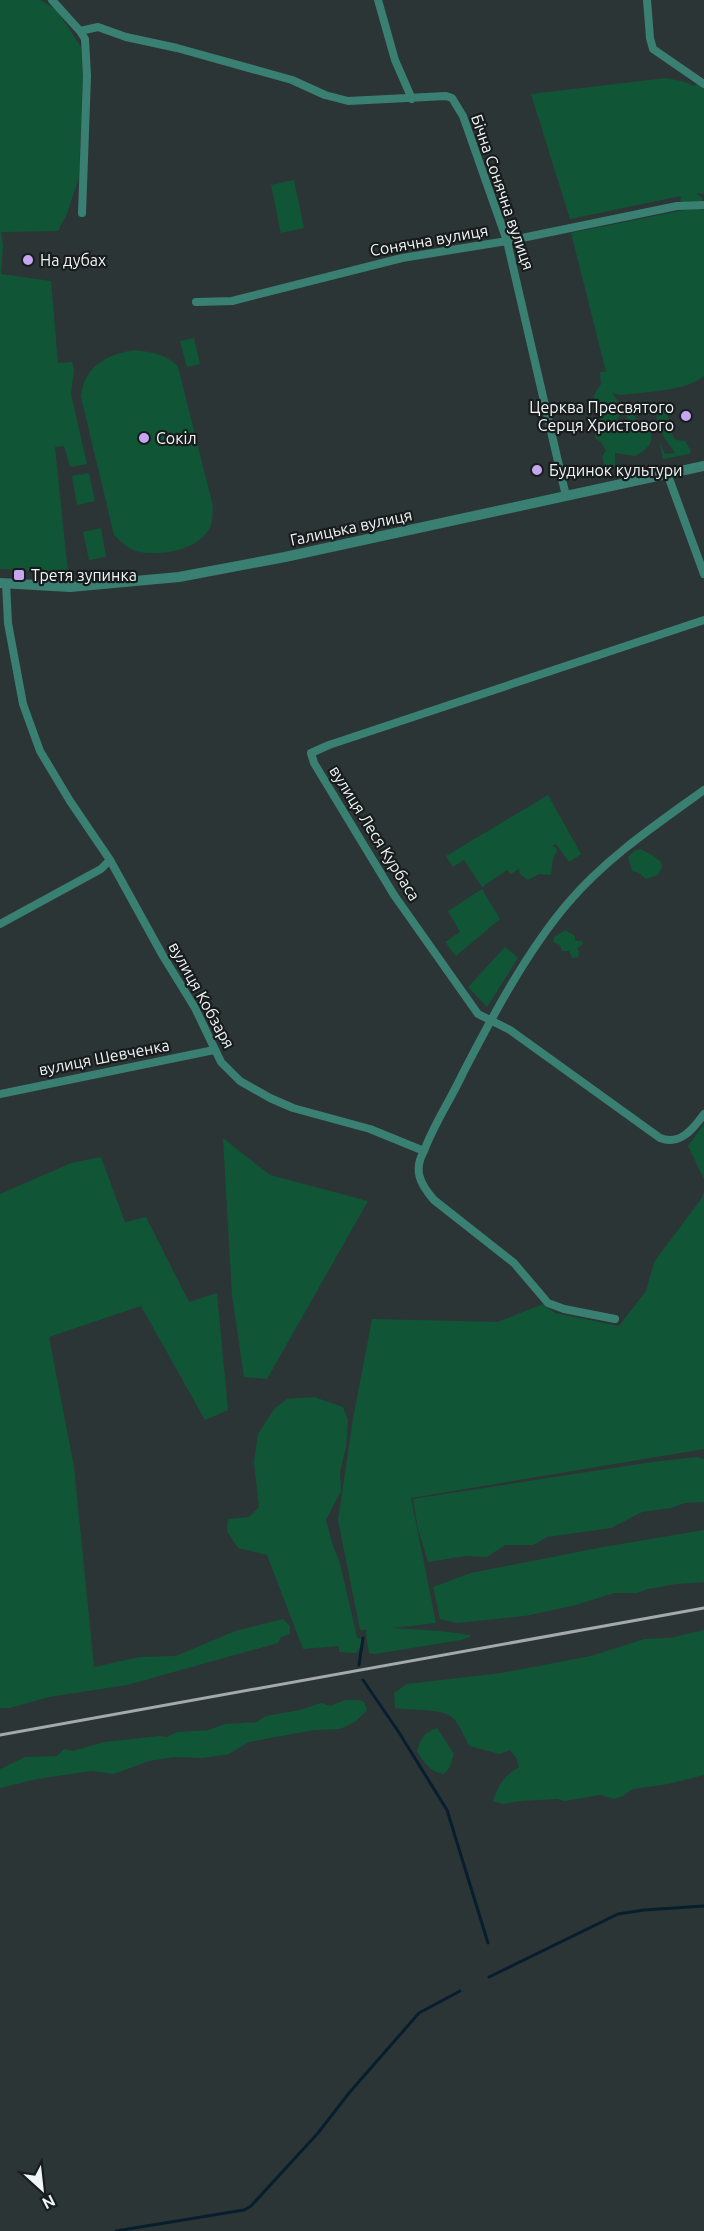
<svg xmlns="http://www.w3.org/2000/svg" width="704" height="2231" viewBox="0 0 704 2231" font-family="Ubuntu,sans-serif">
<style>
.green{fill:#115537}
.lines{fill:none;stroke-linecap:round;stroke-linejoin:round}
.stream{stroke:#071e2e;stroke-width:3}
.minor{stroke:#398073;stroke-width:8}
.tertiary{stroke:#398073;stroke-width:10}
.rail{stroke:#a3aaab;stroke-width:3}
.poi-dot{fill:#c6a6f0;stroke:#181c1c;stroke-width:2}
.labels{text-anchor:middle;dominant-baseline:central;stroke-width:4.5;stroke-linejoin:round;paint-order:stroke}
.street-label{font-size:16px;fill:#f0f6f7;stroke:#181c1c}
.poi-label{font-size:16px;fill:#f0f6f7;stroke:#181c1c;text-anchor:start}
</style>
<rect width="100%" height="100%" fill="#2c3536"/>
<path class="green" d="M0,0H40L57,10L81,47L83,73L79,177L67,214L58,231L1,232L3,245L1,274L51,281L58,363L72,362L74,370L71,394L87,464L70,467L64,446L55,447L68,573L0,569Z
M666,78L686,82L693,86L698,83L704,88V194L696,193L702,198V202L691,206L680,201L681,196L570,219L531,94Z
M294,180L304,228L281,233L271,185Z
M694,208L704,210V376C687,391 644,392 621,395L612,393L618,401L615,406L620,415L617,419L619,423L617,429L625,433L630,432V427L626,415L630,411L635,416L638,430L648,428C657,442 647,449 635,456L615,453V465L610,471L605,468L602,457L606,451L601,442L595,438V433L603,426L600,418V410L604,406L594,400V395L601,384L600,372H606L571,233Z
M194,338L200,364L187,367L180,341Z
M134,350C151,352 167,354 178,367L213,506C212,514 213,523 209,529C197,551 158,557 136,551C127,548 121,542 114,535L81,397C84,366 106,355 134,350Z
M661,403C671,411 667,430 676,440L685,441L691,451L689,454L663,459L659,441L665,454L675,453C667,441 648,419 661,403Z
M89,473L95,501L77,505L72,476Z
M101,528L106,557L89,560L83,532Z
M548,795L581,854L569,862L556,844L552,846L556,848L557,852L553,858L551,875L539,874L528,880L520,874L519,869L511,874L507,870L482,887L464,860L453,867L446,856Z
M640,849L652,855L661,862L662,867L658,875L646,879L639,873L632,871L628,857L634,851Z
M482,889L500,919L456,956L445,942L460,932L448,911Z
M565,930L575,936V941H582L583,944L577,948L579,952L578,957L572,958L569,951H562L560,945L553,942L554,937Z
M505,947L518,958L487,1007L468,987Z
M704,1124V1179L688,1146Z
M223,1138L270,1175L368,1201L267,1379L244,1377L232,1295Z
M101,1157L125,1222L146,1217L189,1302L217,1293L228,1410L205,1420L141,1306L49,1337L74,1467L94,1667L140,1657L176,1656L235,1631L283,1619L290,1626V1634L281,1637L278,1643L127,1685L49,1697L10,1708H0V1194L71,1163Z
M704,1190V1449L411,1498L436,1623L391,1628L440,1631L470,1635V1637L461,1640L375,1654L369,1653L366,1634L367,1630H360L338,1520L353,1419L372,1319L498,1322L543,1304L555,1313L619,1326L646,1291L654,1262L702,1198Z
M314,1397L343,1407L348,1420L346,1447L340,1472L341,1491L326,1520L333,1546L340,1563L357,1637L361,1639V1646L356,1653L339,1652V1646L303,1649L267,1555L238,1548L227,1531L228,1519L249,1517L259,1507L254,1462L258,1434L275,1408L287,1399Z
M697,1457L704,1459V1502L685,1503L671,1508L642,1512L611,1528L547,1537L533,1545H505L487,1557L465,1556L428,1562L418,1529L413,1499L652,1462Z
M704,1530V1582L677,1584L648,1589L637,1593H614L576,1605L525,1616L457,1623L440,1619L433,1587L471,1573L603,1547Z
M704,1630V1775L668,1784L633,1789L623,1796L614,1799L600,1795L565,1801L557,1799L520,1801L503,1804L493,1801C498,1785 504,1776 519,1767L517,1759L510,1750L500,1754L469,1746C465,1738 461,1728 455,1720C444,1707 412,1711 395,1708L394,1693L407,1684L501,1673L591,1656L644,1639L670,1638Z
M345,1700H359L364,1702L367,1710L355,1722L340,1729L314,1730L249,1742L229,1754L202,1758L174,1757L149,1761L114,1774L91,1771L37,1779L0,1788V1769L25,1757L57,1756L64,1749L73,1751L104,1742L159,1736L167,1737L177,1732L209,1730L225,1724L256,1722L266,1716L300,1710L321,1703L331,1706Z
M437,1728L454,1754L450,1767L444,1774C430,1772 423,1762 417,1751C421,1737 424,1733 437,1728Z"/>
<g class="lines">
<path class="stream" d="M359,1665L363,1638
M363,1680L398,1731L447,1810L488,1943
M489,1977L618,1914L644,1910L704,1906
M116,2231L244,2210L251,2206L318,2133L349,2093L419,2013L460,1991"/>
<path class="minor" d="M52,0L80,31L98,27L126,37L177,48L292,80L325,95L348,101L446,96L452,98L463,116L507,241L566,496
M378,0L395,60L412,99
M647,0L650,38L653,49L704,84
M80,31L85,39L87,76L82,213
M196,302L232,301L402,258L507,241L677,206L704,205
M667,473L704,574
M6,583L8,623L23,704L40,751L70,801L110,860L163,956L195,1008L221,1062L240,1081L270,1098L293,1108L370,1129L424,1151C413,1170 420,1184 434,1200L514,1263L548,1303L564,1309L615,1319
M704,620L329,745L311,753L314,763L394,895L478,1014L510,1030L660,1138C680,1146 693,1129 704,1114
M0,924L101,869L110,860
M0,1094L214,1050
M424,1151C434,1124 451,1099 463,1073C492,1017 527,951 568,903C606,858 657,824 704,790"/>
<path class="tertiary" d="M0,583L70,587L179,577L285,557L704,466"/>
<path class="rail" d="M0,1735L704,1608"/>
</g>
<g class="poi-dot">
<circle cx="28" cy="260" r="6"/>
<circle cx="686" cy="416" r="6"/>
<circle cx="144" cy="438" r="6"/>
<circle cx="537" cy="470" r="6"/>
<rect x="13" y="569" width="12" height="12" rx="3"/>
</g>
<g class="labels">
<g class="street-label">
<text transform="translate(503 192) rotate(71)">Бічна Сонячна вулиця</text>
<text transform="translate(429 240) rotate(-10)">Сонячна вулиця</text>
<text transform="translate(351 527) rotate(-12)">Галицька вулиця</text>
<text transform="translate(375 833) rotate(58)">вулиця Леся Курбаса</text>
<text transform="translate(202 995) rotate(61)">вулиця Кобзаря</text>
<text transform="translate(104 1057) rotate(-11)">вулиця Шевченка</text>
</g>
<g class="poi-label">
<text x="40" y="260">На дубах</text>
<text x="674" y="407" text-anchor="end">Церква Пресвятого<tspan x="674" dy="18">Серця Христового</tspan></text>
<text x="156" y="438">Сокіл</text>
<text x="549" y="470">Будинок культури</text>
<text x="31" y="575">Третя зупинка</text>
</g>
</g>
<g transform="translate(42 2189) rotate(153)" stroke="#181c1c" stroke-width="4.5" paint-order="stroke">
<path d="M0-4.5L10 22L0 15L-10 22Z" fill="#f0f6f7"/>
<text y="-9" font-size="16" font-weight="bold" text-anchor="middle" fill="#f0f6f7">N</text>
</g>
</svg>
